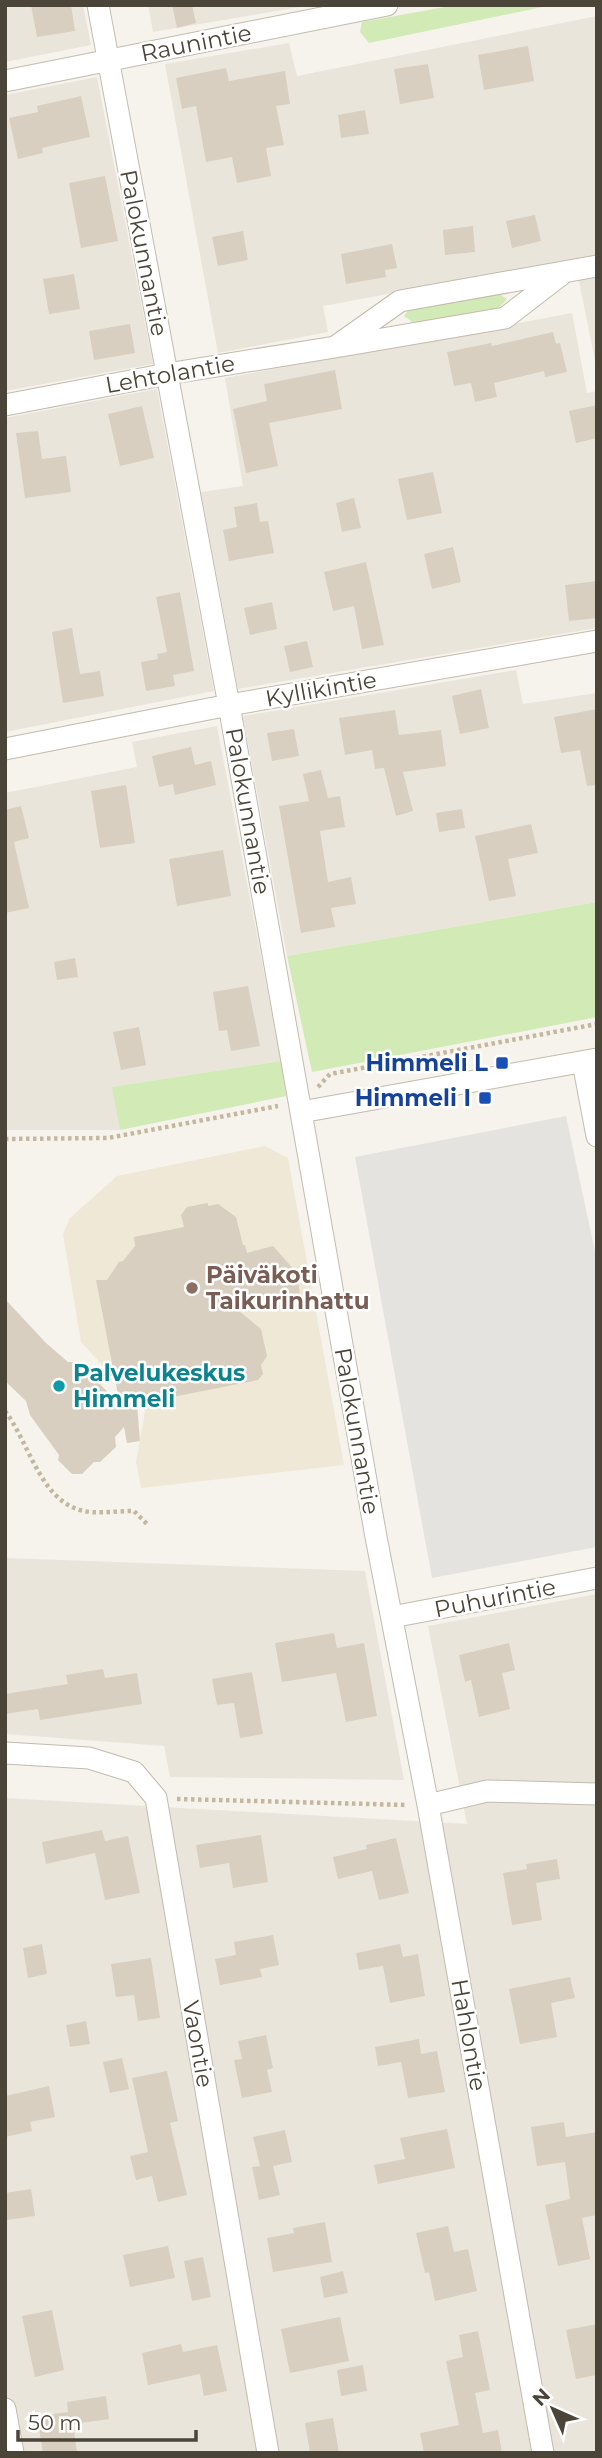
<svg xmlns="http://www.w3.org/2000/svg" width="602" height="2458" viewBox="0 0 602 2458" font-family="Montserrat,sans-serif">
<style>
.residential{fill:#eae5da}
.education{fill:#efe8d6}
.grass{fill:#d2eab5}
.parking{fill:#e5e3e0}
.building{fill:#d8cfc1}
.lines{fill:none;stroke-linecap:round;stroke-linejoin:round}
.street-casing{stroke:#c2bbae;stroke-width:23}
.path{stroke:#c4b79f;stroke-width:4.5;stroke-dasharray:3.5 3.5;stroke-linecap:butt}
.street{stroke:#fff;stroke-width:21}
.transit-dot{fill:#1a4fb4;stroke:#fff;stroke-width:2.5}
.education-dot{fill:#8d6e63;stroke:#fff;stroke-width:2.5}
.culture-dot{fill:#0f9aa8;stroke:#fff;stroke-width:2.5}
.labels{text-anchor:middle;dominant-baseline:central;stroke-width:5;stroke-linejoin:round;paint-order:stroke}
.street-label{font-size:23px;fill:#4b4439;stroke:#fff}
.transit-label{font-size:23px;font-weight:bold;fill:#164399;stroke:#fff;text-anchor:end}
.education-label{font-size:23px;font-weight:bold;fill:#785e54;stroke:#fff;text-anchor:start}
.culture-label{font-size:23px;font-weight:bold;fill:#0d838f;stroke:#fff;text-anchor:start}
</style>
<rect width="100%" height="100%" fill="#f6f3ec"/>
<path class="residential" d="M5,5H83L91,45L5,62Z
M148,5H311L153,32Z
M597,16V255L323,306L328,332L218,353L165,64L289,43L297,76Z
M97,77L153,364L5,391V95Z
M597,273V371L578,276Z
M572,313L587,393L597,391V628L238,689L201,492L243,486L225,378Z
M157,389L214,691L5,732V418Z
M516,670L523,704L597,693V902L287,956L243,716Z
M217,726L281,1061L113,1087L120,1130H5V793L137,767L132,742Z
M5,1558L365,1571L404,1780L170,1777L164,1746L5,1734Z
M597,1594V2453H5V1798L467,1824L428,1626Z"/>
<path class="education" d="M265,1146L288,1158L344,1465L141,1488L136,1462L145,1411L81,1342L63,1234L70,1218L117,1176Z"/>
<path class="grass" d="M456,5H552L369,43L360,32L362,22Z
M492,290L507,299L495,312L415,324L404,316L411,306Z
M597,902V1017L312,1072L287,956Z
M281,1061L286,1096L120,1130L112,1087Z"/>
<path class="parking" d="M566,1116L597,1261V1547L432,1578L355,1157Z"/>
<path class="building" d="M31,5H71L75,31L37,37Z
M172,5H192L196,23L177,28Z
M528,46L534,81L484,90L478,55Z
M428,64L434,98L400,104L394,69Z
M226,68L229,81L285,71L290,104L276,106L284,145L266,148L271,176L237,183L232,157L206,162L196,106L182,109L176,78Z
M81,96L90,137L42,148L43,153L18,159L9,118L38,112L37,106Z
M365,110L369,134L341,138L338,115Z
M105,176L118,241L81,248L69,183Z
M535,215L541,241L512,248L506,221Z
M473,226L475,252L445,255L443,230Z
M243,231L248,260L218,266L212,237Z
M392,244L397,268L385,270L386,277L346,284L341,254Z
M74,274L80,309L49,314L43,279Z
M130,324L135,353L94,360L89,331Z
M553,332L556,344L560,343L567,372L545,377L544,371L494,383L497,397L475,402L471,383L454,386L447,352L491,343L492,346Z
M335,370L342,409L269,423L278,466L246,473L233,409L267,401L264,384Z
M597,405V438L576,443L569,411Z
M142,406L154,458L120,466L108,414Z
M38,431L42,459L66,456L71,492L25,498L16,433Z
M433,472L442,513L407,520L398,479Z
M354,498L361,528L342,532L336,503Z
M257,503L260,522L268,521L274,553L229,561L223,530L237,527L234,507Z
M453,547L461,582L432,589L424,554Z
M366,562L384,645L362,649L354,606L333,611L324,572Z
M597,581V618L569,621L565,585Z
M180,592L194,671L173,675L175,686L146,691L141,662L158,659L157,654L167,652L156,597Z
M272,602L277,629L250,635L244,608Z
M72,628L80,674L100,671L104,696L63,703L52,632Z
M307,641L313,667L290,672L284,646Z
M481,689L489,728L460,734L452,696Z
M597,709V785L587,786L580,750L561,753L554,717Z
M395,710L399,735L441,730L446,766L403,772L413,811L396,816L384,768L375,769L372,750L345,755L339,718Z
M294,729L299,756L272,761L267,733Z
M191,747L195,765L211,761L216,785L175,795L173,784L159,787L152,756Z
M321,770L328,798L340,796L345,827L320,831L328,882L351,877L356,904L331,908L335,927L301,933L279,806L309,801L303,774Z
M126,785L135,843L100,848L91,791Z
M21,806L29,838L14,842L29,908L5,913V810Z
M462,809L465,828L439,832L436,813Z
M531,824L538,853L508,859L516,896L489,901L475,836Z
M223,850L231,896L177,906L169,859Z
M75,958L78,977L57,980L54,962Z
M248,986L260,1046L231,1051L227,1030L219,1031L213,992Z
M139,1027L146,1065L121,1070L113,1032Z
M208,1203V1206L218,1204L236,1217L243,1245H245L247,1253L273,1246L297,1273L300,1295L283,1297L280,1295L233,1306L261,1329L267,1356L261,1365L263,1374L258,1380L137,1404L140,1441L127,1443L124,1427L115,1437L116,1447L100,1462H94L82,1474H72L58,1460L59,1455L30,1415L26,1401L5,1381V1299L46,1343L68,1362H79L120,1405L96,1280H107L119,1262L123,1261L135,1246L134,1237L184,1227L181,1215L187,1207Z
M334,1633L337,1648L364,1643L377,1716L346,1722L336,1673L282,1682L275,1643Z
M509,1643L515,1670L502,1673L510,1709L479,1717L471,1680L465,1682L459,1655Z
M103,1669L105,1678L137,1673L142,1704L40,1720L38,1709L5,1714V1694L68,1684L66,1675Z
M252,1672L263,1734L240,1738L234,1703L217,1705L212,1679Z
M102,1830L105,1841L128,1836L140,1893L105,1900L95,1853L46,1864L42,1842Z
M261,1835L268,1882L233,1888L229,1863L200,1868L196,1845Z
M396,1838L409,1893L379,1900L372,1871L338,1879L333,1857L367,1849L366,1845Z
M557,1859L560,1879L536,1883L542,1920L512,1925L503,1873L527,1869L526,1864Z
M273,1935L279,1965L260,1969L262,1977L220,1985L215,1959L236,1955L234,1942Z
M42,1944L47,1974L28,1978L23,1948Z
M400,1944L403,1957L418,1954L425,1996L390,2003L383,1966L359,1970L356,1953Z
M151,1958L160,2018L138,2021L134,1995L116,1997L111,1964Z
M570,1977L575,1998L551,2003L557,2037L520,2044L509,1989Z
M86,2021L90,2044L70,2047L66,2025Z
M266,2035L273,2068L267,2070L272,2092L242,2098L234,2060L242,2059L238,2041Z
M419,2039L421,2054L437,2051L445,2092L408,2098L401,2062L378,2066L375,2047Z
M122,2058L129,2089L110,2093L103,2062Z
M167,2071L178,2121L170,2123L187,2195L158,2202L152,2176L136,2180L130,2156L148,2152L132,2078Z
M49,2086L55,2117L30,2122L32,2131L5,2137V2096Z
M564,2122L566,2137L597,2132V2215L582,2218L590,2259L558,2266L545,2205L570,2199L565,2162L537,2166L531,2127Z
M447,2129L455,2168L378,2184L374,2165L405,2159L400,2138Z
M285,2130L292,2162L273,2166L280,2195L259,2200L252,2167L260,2166L253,2137Z
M31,2189L35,2216L7,2220L5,2193Z
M325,2222L332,2262L273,2272L267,2238L294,2233L293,2228Z
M448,2226L454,2252L468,2249L477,2291L435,2301L429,2272L425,2273L416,2233Z
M168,2246L175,2278L130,2287L123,2255Z
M203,2257L211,2297L192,2301L184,2261Z
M343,2271L348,2293L324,2298L320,2277Z
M52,2310L64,2370L35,2377L22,2316Z
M340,2317L349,2361L290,2373L281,2329Z
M597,2324V2375L576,2379L566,2330Z
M478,2331L490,2390L475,2393L483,2433L498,2430L502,2453H424L420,2433L459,2425L446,2361L463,2357L459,2335Z
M181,2344L183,2352L217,2345L227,2391L204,2396L200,2374L148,2385L142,2353Z
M363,2365L367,2391L341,2396L337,2370Z
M106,2396L109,2419L73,2424L77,2453H43L37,2416L68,2412L67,2402Z
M333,2418L339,2453H310L305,2423Z"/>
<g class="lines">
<g class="street-casing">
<path id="street" d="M98,5L229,705L376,1537L428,1805L543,2453
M5,81L387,5
M341,346L505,318L561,275
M5,405L167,374L335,347L400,301L597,266
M5,749L229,705L597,641
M583,1062L597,1136
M301,1112L597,1059
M392,1617L597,1578
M5,1753L89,1758L134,1772L156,1798L268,2453
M428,1805L487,1791L597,1794
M5,2409L13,2453"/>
</g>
<path class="path" d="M318,1087L330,1074L597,1024
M5,1139L108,1138L278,1106
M5,1411C31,1445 41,1507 90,1512C105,1513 120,1511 134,1511L148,1525
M177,1799L407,1805"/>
<use href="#street" class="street"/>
</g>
<g class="transit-dot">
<rect x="495" y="1056" width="14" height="14" rx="3.5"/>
<rect x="478" y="1091" width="14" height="14" rx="3.5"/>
</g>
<circle class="education-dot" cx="192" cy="1288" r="7"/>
<circle class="culture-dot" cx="59" cy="1386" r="7"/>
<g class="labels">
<g class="street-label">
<text transform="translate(196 43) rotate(-11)">Raunintie</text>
<text transform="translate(144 253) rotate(79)">Palokunnantie</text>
<text transform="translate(170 374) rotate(-10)">Lehtolantie</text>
<text transform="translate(321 689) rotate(-10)">Kyllikintie</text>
<text transform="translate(248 811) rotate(80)">Palokunnantie</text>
<text transform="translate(357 1431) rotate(80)">Palokunnantie</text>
<text transform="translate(495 1598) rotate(-11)">Puhurintie</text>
<text transform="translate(469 2035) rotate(80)">Hahlontie</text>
<text transform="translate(198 2044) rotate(80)">Vaontie</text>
</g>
<g class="transit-label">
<text x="488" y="1063">Himmeli L</text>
<text x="471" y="1098">Himmeli I</text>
</g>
<g class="education-label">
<text x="206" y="1275">Päiväkoti<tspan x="206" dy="26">Taikurinhattu</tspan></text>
</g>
<g class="culture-label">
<text x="73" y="1373">Palvelukeskus<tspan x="73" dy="26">Himmeli</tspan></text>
</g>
</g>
<rect width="602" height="2458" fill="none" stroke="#4b4439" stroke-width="14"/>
<g transform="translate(553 2409) rotate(315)" stroke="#ffffff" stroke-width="5" paint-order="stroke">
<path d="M0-5L12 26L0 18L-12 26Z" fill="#4b4439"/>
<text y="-10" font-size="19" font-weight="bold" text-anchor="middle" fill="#4b4439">N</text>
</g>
<path d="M18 2430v10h178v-10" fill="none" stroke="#4b4439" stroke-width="3.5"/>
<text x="28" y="2430" font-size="21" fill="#4b4439" stroke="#ffffff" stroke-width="5" paint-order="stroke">50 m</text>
</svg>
